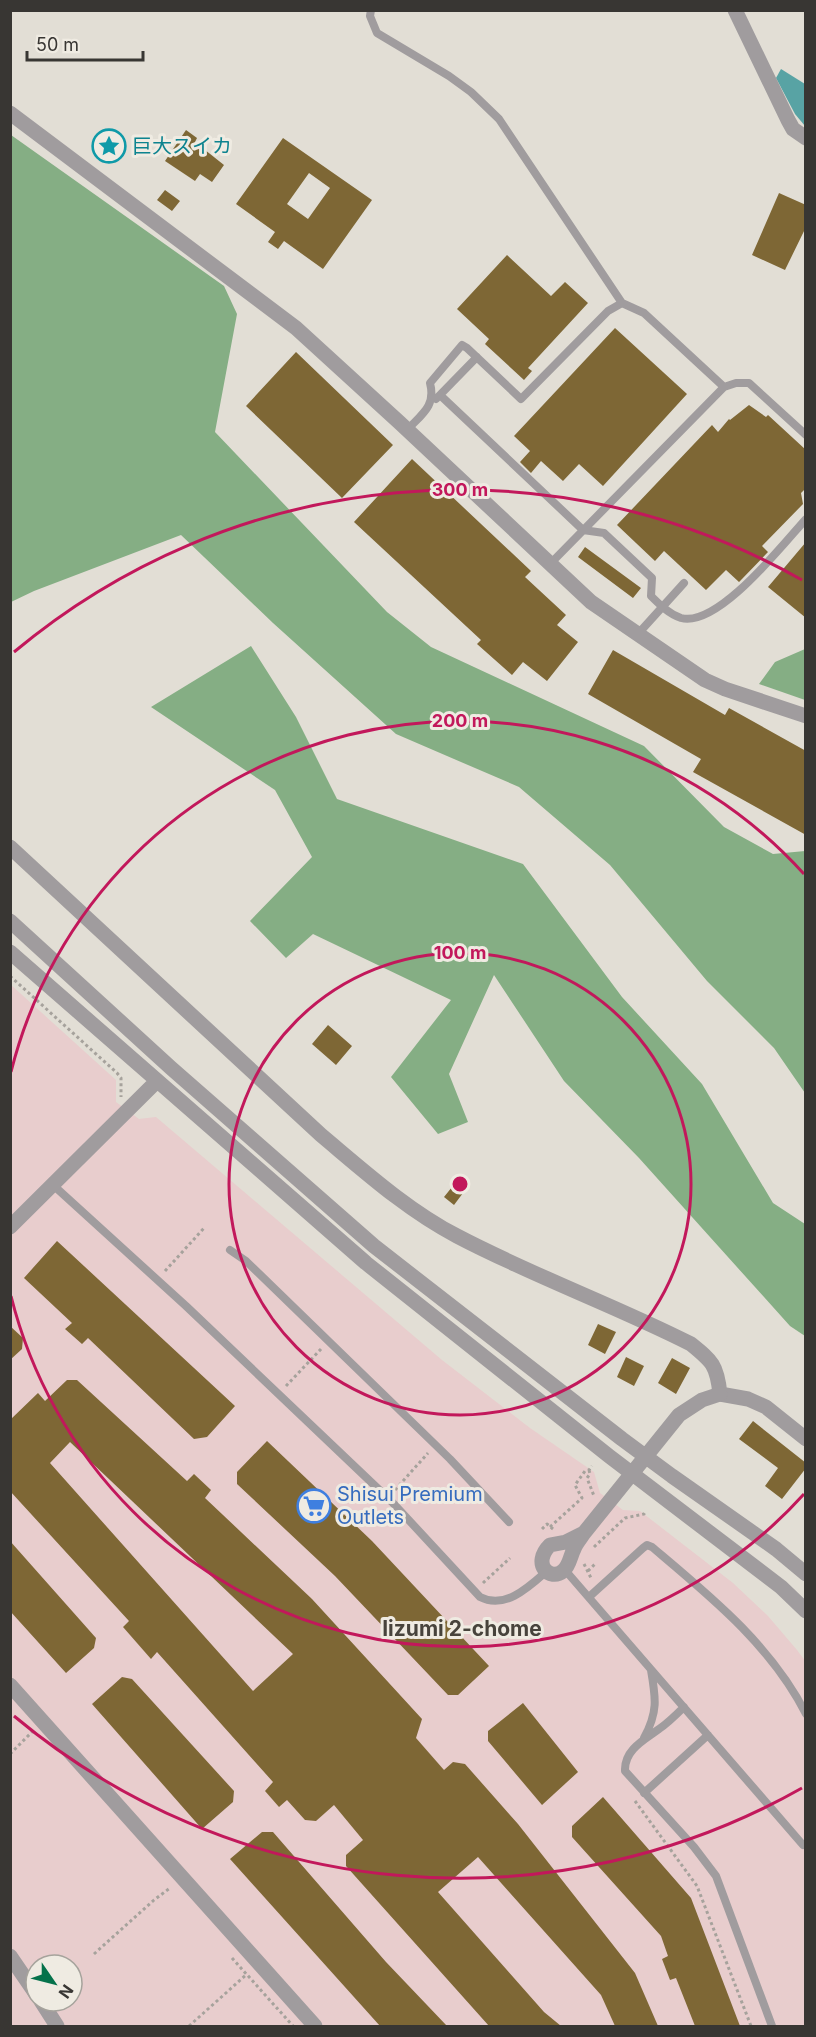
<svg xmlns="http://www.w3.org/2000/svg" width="816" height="2037" viewBox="0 0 816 2037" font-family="Inter,'Noto Sans JP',sans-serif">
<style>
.commercial{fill:#e8cdcd;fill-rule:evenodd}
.forest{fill:#85ae84}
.water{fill:#58a3a4}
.building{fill:#7e6735;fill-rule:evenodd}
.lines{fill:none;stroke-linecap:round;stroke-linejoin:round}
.path{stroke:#a6a29c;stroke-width:3;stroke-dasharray:3 3;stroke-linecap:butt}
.service{stroke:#a09c9e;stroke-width:8}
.minor{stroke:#a09c9e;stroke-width:15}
.tertiary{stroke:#a09c9e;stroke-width:15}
.ring{fill:none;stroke:#c2185b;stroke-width:3}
.labels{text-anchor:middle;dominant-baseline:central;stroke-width:6;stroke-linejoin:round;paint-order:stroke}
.culture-label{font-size:20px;fill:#0d838f;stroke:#efebe2;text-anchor:start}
.shop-label{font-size:20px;fill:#366cbe;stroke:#efebe2;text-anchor:start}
.neighbourhood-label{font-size:21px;font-weight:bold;fill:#47433c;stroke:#efebe2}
.centre{fill:#c2185b;stroke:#efebe2;stroke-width:3}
.ring-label{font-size:18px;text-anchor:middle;font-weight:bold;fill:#c2185b;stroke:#efebe2;stroke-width:6;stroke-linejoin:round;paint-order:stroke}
</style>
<rect width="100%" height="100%" fill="#e2ded5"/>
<path class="commercial" d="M10,984L116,1080V1102L139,1119L156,1117L442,1360L530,1428L594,1472L600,1493L611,1501L623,1510L640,1511L733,1583L768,1616L797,1650L806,1662L805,2026H11ZM36,1965H72V2001H36Z"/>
<path class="forest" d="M11,135L224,286L237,314L215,432L387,612L431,647L644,746L724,827L773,854L805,851V1093L774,1048L707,981L610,865L519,787L396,734L273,623L181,535L34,591L11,602Z
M251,646L296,717L337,799L523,864L622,997L702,1084L773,1203L805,1224V1336L790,1326L639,1158L564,1081L494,975L449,1074L468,1122L438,1134L391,1077L451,1000L313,934L286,958L250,921L312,857L275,790L151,707Z
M805,649V700L759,684L775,662Z"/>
<path class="water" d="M781,69L805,84V126L795,114L776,78Z"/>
<path class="building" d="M186,130L197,138L195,142L224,165L212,182L200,174L195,181L165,161Z
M283,138L372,200L323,269L284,241L278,249L268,242L275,232L236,204ZM309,173L330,188L308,219L287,204Z
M165,190L180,201L172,211L157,200Z
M779,193L806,205V227L785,270L752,255Z
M507,255L551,296L565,282L588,303L528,368L532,371L524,380L485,344L489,339L457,309Z
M615,328L687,394L603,486L579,464L563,481L541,461L531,473L520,462L530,451L514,436Z
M296,352L393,445L342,498L246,406Z
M749,405L766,417L768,415L806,450V488L801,493L803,504L762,546L768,552L742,579L739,582L726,570L706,590L664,551L655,561L617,525L712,425L718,432L729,419L730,420Z
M412,459L531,571L525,577L566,615L557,625L578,642L547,681L523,662L512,675L477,644L481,640L354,522Z
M806,542V618L768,587Z
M585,547L641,588L633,598L578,557Z
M613,650L725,715L729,708L806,751V835L693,772L701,759L588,694Z
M328,1025L352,1046L336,1065L312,1044Z
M456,1182L466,1189L454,1205L444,1197Z
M57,1241L235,1406L207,1437L194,1439L88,1338L82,1344L65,1329L72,1323L24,1278Z
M598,1324L616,1332L605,1354L588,1345Z
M10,1326L23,1338L22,1349L10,1360Z
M626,1357L644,1366L634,1386L617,1377Z
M672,1358L690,1368L676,1394L658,1383Z
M67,1380H77L187,1481L194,1474L211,1490L205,1498L312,1599L422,1719L416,1738L444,1770L453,1762L465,1764L518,1824L635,1973L658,2026H615L601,1995L478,1857L438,1892L544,2012L561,2026H489L346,1866V1855L363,1840L334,1805L316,1821L305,1820L287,1800L279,1807L265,1791L273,1782L157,1652L151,1659L123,1627L129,1621L10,1491V1420L38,1393L45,1401ZM70,1442L293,1654L253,1691L50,1463Z
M753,1421L806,1463V1468L782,1499L765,1486L778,1468L739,1439Z
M267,1441L372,1541L489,1666L458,1695H448L335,1576L237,1484V1472Z
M10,1541L96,1638L94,1648L66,1673L10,1611Z
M122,1677L132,1679L234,1791L233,1802L202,1829L92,1704Z
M523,1703L578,1772L542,1805L488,1741V1731Z
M603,1797L691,1898L740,2026H695L676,1978L670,1980L662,1959L668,1956L661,1936L572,1837V1826Z
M262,1832H273L386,1962L447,2026H380L230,1859Z"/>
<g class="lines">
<path class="path" d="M10,976L117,1073L121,1078V1097
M165,1271L205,1227
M286,1386L321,1349
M589,1470L590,1474L587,1478L594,1496
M395,1490L428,1453
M550,1527L582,1498L575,1485L585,1471L589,1470L592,1466
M542,1529L547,1524L553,1529
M594,1547L625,1518L644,1514L646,1511
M584,1564L591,1578L590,1579
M588,1571L595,1564
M483,1583L510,1558
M10,1754L32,1732
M635,1801L697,1886L751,2026
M94,1954L154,1900L170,1888
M232,1958L293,2026
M189,2026L246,1975"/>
<path class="service" d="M371,10L370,16L377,33L449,76L471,92L499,119L622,303
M440,395L583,530L604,533L652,578L651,596C660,605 669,614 681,618C718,628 783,544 806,519
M436,399L477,357
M407,430C422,414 436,406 430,383L462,345L467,348L521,399L608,311L622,303L644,313L724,387
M550,564L724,387L736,383H749L806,435
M637,635L684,583
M53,1185L186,1306L392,1502L480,1597C505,1610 529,1587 547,1571
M230,1250L246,1261L450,1459L509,1522
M565,1570L803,1845
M589,1597L643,1548L647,1545L652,1547C710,1596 771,1645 806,1714
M684,1707C676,1715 668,1723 659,1729C644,1740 624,1750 625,1771L694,1847L716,1876L772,2026
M644,1738C658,1712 656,1699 651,1670
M644,1793L708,1735"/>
<path class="minor" d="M735,10L788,120L793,129L806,138
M10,847L321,1135C364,1171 407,1210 457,1236C533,1276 614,1305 691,1344C712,1361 717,1365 720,1394L748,1399L766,1407L806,1439"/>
<path class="tertiary" d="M10,113L296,328L400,423L591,602L705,680L725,689L806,716
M10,921L171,1068L374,1246L622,1439L672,1476L776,1549L806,1574
M10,952L366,1263L609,1456L781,1587L806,1611
M10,1227L157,1081
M584,1533L566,1542L550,1545C531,1564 550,1582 563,1571C570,1565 570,1556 574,1549C576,1543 581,1538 584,1533L679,1415L702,1400L720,1394
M10,1685L315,2026
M10,1956L36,1994
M41,2001L57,2026"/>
</g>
<g class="ring">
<circle cx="460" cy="1184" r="231"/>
<path d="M804 1494A463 463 0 0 1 11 1296M11 1072A463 463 0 0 1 804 874"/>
<path d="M802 1788A694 694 0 0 1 14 1716M14 652A694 694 0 0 1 802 580"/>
</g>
<defs>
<g id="sight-ring" transform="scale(1.725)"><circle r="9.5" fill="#efebe2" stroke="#0f9aa8" stroke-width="1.5"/><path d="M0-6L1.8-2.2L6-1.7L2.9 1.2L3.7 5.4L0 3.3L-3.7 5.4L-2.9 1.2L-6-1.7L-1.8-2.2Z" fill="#0f9aa8"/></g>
<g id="supermarket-ring" transform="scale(1.725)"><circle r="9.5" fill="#efebe2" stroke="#3f7fe0" stroke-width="1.5"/><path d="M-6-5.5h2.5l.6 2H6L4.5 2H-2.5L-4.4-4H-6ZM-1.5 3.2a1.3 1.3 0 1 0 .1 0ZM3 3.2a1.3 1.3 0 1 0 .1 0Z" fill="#3f7fe0"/></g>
</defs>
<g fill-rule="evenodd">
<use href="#sight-ring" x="109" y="146"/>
<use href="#supermarket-ring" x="314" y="1506"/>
</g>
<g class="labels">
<g class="culture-label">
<text x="132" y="146">巨大スイカ</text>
</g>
<g class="shop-label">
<text x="337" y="1494">Shisui Premium<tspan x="337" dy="23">Outlets</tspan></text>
</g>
<g class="neighbourhood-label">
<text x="462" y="1628">Iizumi 2-chome</text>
</g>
</g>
<circle cx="460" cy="1184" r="9" class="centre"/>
<g class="ring-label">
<text x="460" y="496">300 m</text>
<text x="460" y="727">200 m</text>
<text x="460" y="959">100 m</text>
</g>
<rect width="816" height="2037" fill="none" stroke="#383633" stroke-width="24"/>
<g transform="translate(54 1983) rotate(125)"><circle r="28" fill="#efebe2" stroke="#a6a39c" stroke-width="1.5"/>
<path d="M0-4.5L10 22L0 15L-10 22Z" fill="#05724b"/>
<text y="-9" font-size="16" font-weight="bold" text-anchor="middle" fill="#383633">N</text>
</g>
<path d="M27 51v9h116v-9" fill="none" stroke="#383633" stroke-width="3"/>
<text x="36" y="51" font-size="18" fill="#383633" stroke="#efebe2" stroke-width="4.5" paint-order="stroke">50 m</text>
</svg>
